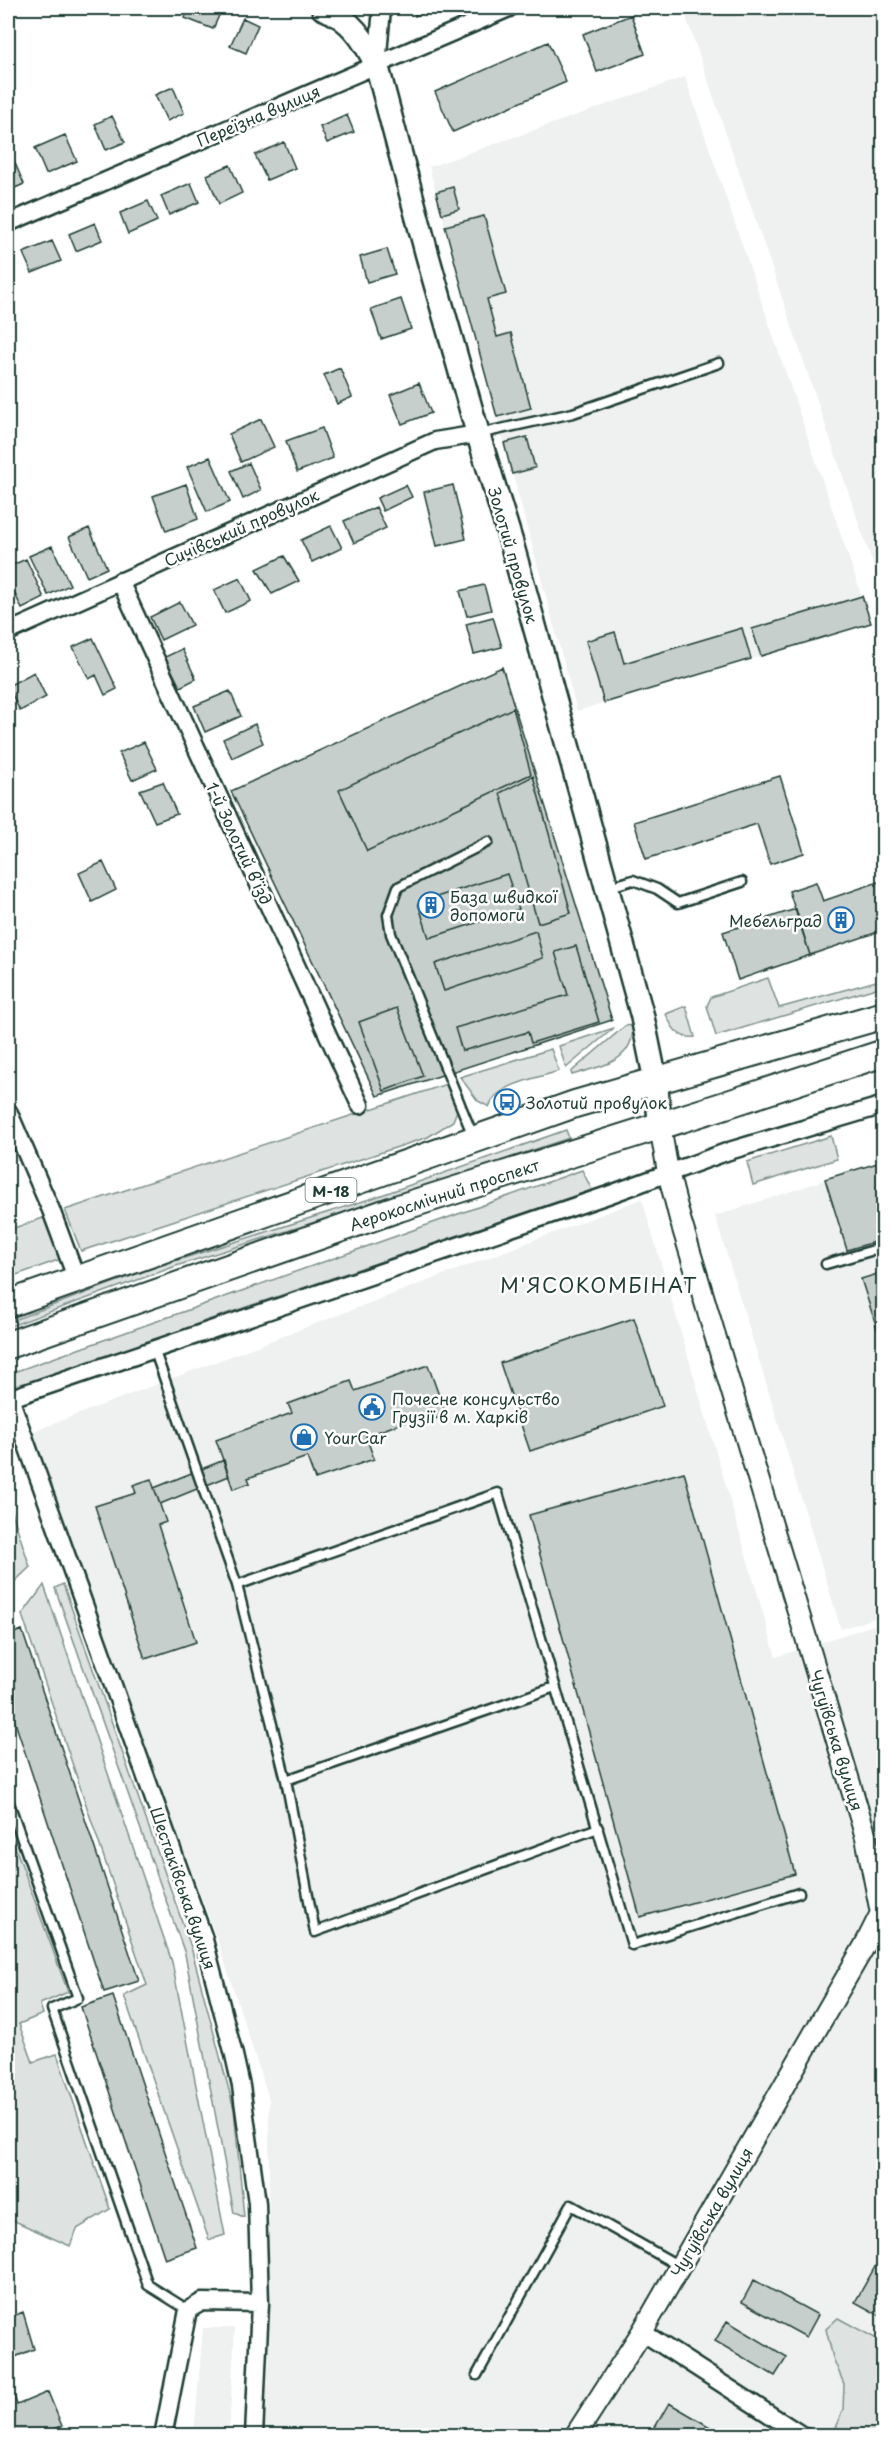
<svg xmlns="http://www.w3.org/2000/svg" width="891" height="2443" viewBox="0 0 891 2443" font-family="'Playpen Sans',sans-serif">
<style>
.built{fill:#eef1f0}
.green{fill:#dee3e2;stroke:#7e908b;stroke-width:1.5}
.building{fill:#c7cfcc;stroke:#1f3d34;stroke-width:1.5}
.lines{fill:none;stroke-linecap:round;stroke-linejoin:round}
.service-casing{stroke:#1f3d34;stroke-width:13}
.minor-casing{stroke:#1f3d34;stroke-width:21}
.tertiary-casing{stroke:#1f3d34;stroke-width:24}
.secondary-casing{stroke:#1f3d34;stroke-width:27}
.primary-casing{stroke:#1f3d34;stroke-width:30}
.service{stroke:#fff;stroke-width:8}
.minor{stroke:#fff;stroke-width:16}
.tertiary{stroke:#fff;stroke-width:20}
.secondary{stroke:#fff;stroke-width:22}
.primary{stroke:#fff;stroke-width:26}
.labels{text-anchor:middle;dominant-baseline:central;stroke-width:5;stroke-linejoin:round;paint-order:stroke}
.shield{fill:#fff;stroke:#627771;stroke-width:1.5}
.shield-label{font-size:15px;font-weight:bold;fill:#1f3d34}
.street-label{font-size:16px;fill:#1f3d34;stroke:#fff}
.poi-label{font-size:16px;fill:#1f3d34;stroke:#fff;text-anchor:start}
.quarter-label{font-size:20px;letter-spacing:1.5px;fill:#1f3d34;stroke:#fff}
</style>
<rect width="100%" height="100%" fill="#fff"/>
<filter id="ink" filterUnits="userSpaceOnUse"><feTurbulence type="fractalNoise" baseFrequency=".0167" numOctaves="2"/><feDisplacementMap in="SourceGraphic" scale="12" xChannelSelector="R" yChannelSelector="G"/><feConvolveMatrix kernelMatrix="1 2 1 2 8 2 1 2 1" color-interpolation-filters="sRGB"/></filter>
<g filter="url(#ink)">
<path class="built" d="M683,8H883V594L703,66Z
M685,77L871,623L577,711L429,167Z
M883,1161V1615L841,1629L715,1216Z
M642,1199L776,1657L883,1622V2435H263L269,2366V2099L218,1942L29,1433Z
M203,2328H235L229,2435H194Z"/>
<path class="green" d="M768,978L779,1008L880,980L883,981V986L716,1036L707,1006L711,997Z
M686,1006L695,1037C678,1039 672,1028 666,1014Z
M633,1025C634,1063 602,1065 572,1075L571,1072L625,1026Z
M614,1028L566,1068L559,1046Z
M551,1049L559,1071C538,1078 496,1084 489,1107L478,1101L460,1077Z
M447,1084L458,1108L453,1121L428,1137L81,1251L65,1210Z
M566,1130L569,1138L382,1201L179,1265L8,1327V1322L153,1268L373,1198Z
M831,1136L837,1159L753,1185L747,1162Z
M582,1170L592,1190L205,1321L8,1395V1374Z
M46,1217L61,1259L8,1278V1230Z
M8,1500L30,1567L8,1588Z
M63,1584L191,1947L234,2109L244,2217L234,2213L185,1954L55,1588Z
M44,1585L172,1962L225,2235L209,2240L124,1996L147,1985L22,1615Z
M8,1827L68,1992L40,2004L43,2014L19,2024L33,2062L57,2054L110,2209L77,2229L70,2246L8,2218Z
M838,2318L875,2338L883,2346V2435H841L834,2430L843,2410L844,2384L833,2358L826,2329Z"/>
<path class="building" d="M189,8H212L221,11L213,29L185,18Z
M415,8H435L415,16Z
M631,15L645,54L597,72L583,34Z
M243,18L258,25L246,53L230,46Z
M548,42L566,82L453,132L435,92Z
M173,87L184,113L167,121L155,95Z
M347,115L354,132L327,143L320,127Z
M112,116L125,142L106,150L95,124Z
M65,135L77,161L46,174L35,148Z
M284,142L295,168L267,180L255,155Z
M11,154L24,184L8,191V155Z
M230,165L242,193L219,204L207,175Z
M191,183L199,202L169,215L161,196Z
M453,187L459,209L442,214L436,192Z
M148,201L157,221L128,234L120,213Z
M484,216L506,294L487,299L497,337L511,333L531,408L497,417L445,226Z
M95,223L102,240L76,251L69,234Z
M52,241L61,261L32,273L23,253Z
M387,249L395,274L367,282L360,257Z
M401,299L411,329L381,339L371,309Z
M340,368L352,397L337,404L324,375Z
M419,383L431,413L402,424L390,395Z
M261,419L274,447L241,462L229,434Z
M322,428L333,458L297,472L286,441Z
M527,437L535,468L512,474L504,443Z
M210,457L230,502L207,512L187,467Z
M249,463L261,490L243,499L231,471Z
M186,484L198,519L166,531L153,496Z
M406,485L412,497L383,511L377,498Z
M453,485L466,539L437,546L424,492Z
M376,507L386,528L354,543L344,521Z
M331,526L342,548L312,562L301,540Z
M89,528L107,568L87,577L69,537Z
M52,546L70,585L48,595L29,556Z
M284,556L299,581L272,594L257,569Z
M26,559L44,598L22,609L8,579V567Z
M240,578L251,601L225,613L214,590Z
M484,585L491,610L467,616L460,591Z
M862,596L871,623L761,656L752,629Z
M180,602L192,625L161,640L150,617Z
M493,617L502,647L474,654L466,624Z
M742,628L751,659L604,703L586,641L615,632L624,663Z
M93,638L117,689L105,695L96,675L89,679L73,647Z
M182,649L196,679L180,687L165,657Z
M502,667L612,1020L377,1096L231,791Z
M34,672L46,697L20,711L8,686Z
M230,691L241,716L205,732L194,706Z
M513,708L531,774L367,851L339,790Z
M255,724L263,743L232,758L223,739Z
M144,742L157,769L132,780L119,753Z
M533,776L571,913L538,923L500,793Z
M780,776L804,853L770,864L757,824L646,859L634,822Z
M163,782L177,814L155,822L140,790Z
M103,862L116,890L92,902L79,873Z
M507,874L519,909L429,938L418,903Z
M884,880V930L810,955L789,891L816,882L823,901Z
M796,909L810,955L738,980L723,932Z
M536,931L543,958L444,991L435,964Z
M576,946L599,1022L531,1043L528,1032L462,1051L455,1028L568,995L555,952Z
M397,1008L423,1076L384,1091L359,1022Z
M884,1161V1239L847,1250L825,1179Z
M884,1272V1350L861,1279Z
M634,1318L663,1406L530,1451L500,1363Z
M428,1365L446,1415L429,1421L427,1414L366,1436L374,1459L315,1479L307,1457L248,1478L250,1483L233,1489L216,1440L292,1413L288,1404L351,1381L355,1391Z
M224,1460L229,1476L160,1504L154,1488Z
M684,1472L795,1874L640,1917L529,1515Z
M151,1479L166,1522L158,1525L196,1642L145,1659L95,1506L136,1493L133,1485Z
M22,1630L139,1981L104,1992L8,1701V1635Z
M113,1996L197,2248L165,2259L81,2007Z
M884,2251V2318L855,2302Z
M754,2280L818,2315L806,2337L742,2302Z
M23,2312L34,2349L8,2360V2318Z
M727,2321L787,2357L775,2376L715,2341Z
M8,2375L17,2405L48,2392L62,2426L36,2436H8Z
M669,2403L717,2431L714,2436H650Z"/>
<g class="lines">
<g class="service-casing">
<path id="service" d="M478,434L573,413L719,363
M610,887L633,880L657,889L678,903L742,882
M473,1136L391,934L388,915L398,887L488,842
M826,1264L884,1247
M154,1349L237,1585L498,1493L632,1945L799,1893
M237,1585L286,1780L315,1932L598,1828
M286,1780L555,1687
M8,1800L78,1998L52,2009L148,2285L188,2310
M477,2375L571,2205L679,2266"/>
</g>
<g class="minor-casing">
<path id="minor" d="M377,66L382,8
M8,223L509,8
M120,581L360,1105
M8,632L435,441L478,434
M8,1111L51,1210L77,1280
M10,1398L203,1936L234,2055L241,2086L257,2203L260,2303L254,2436
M8,1399L608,1195L729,1151L884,1105
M642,2332L803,2436
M163,2436L188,2310L202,2302L260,2303"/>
</g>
<g class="tertiary-casing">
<path id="tertiary" d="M575,2436L642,2332L865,1945L881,1913L866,1837L680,1219L668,1172L660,1126"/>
</g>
<g class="secondary-casing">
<path id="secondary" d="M323,8C351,19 364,39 377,66L427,254L478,434L511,541L642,1015L656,1083L660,1126"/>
</g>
<g class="primary-casing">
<path id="primary" d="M8,1304L575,1104L884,1015
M8,1345L399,1208L719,1107L884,1053"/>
</g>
<use href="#service" class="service"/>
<use href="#minor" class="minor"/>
<use href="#tertiary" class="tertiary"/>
<use href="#secondary" class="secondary"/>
<use href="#primary" class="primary"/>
</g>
</g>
<defs>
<g id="building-ring" transform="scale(1.35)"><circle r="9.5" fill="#fff" stroke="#1f6fb2" stroke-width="1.5"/><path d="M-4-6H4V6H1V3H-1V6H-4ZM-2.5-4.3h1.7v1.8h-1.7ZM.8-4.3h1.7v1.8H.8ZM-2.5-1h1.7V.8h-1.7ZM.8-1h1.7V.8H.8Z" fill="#1f6fb2"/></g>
<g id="bus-ring" transform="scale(1.35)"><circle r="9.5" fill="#fff" stroke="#1f6fb2" stroke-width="1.5"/><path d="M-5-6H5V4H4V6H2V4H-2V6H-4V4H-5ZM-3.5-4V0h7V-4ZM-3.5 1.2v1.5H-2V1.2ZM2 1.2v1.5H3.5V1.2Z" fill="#1f6fb2"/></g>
<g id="civic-ring" transform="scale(1.35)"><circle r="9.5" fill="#fff" stroke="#1f6fb2" stroke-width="1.5"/><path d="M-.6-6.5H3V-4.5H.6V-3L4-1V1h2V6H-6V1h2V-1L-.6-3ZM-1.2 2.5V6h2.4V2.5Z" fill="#1f6fb2"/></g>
<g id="shop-ring" transform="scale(1.35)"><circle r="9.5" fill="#fff" stroke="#1f6fb2" stroke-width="1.5"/><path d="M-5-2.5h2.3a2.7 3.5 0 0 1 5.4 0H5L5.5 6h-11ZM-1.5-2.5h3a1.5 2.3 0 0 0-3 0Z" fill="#1f6fb2"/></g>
</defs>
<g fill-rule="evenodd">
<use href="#building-ring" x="431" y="905"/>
<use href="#building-ring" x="841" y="920"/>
<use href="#bus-ring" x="507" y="1102"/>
<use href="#civic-ring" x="372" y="1407"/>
<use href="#shop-ring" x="304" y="1437"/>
</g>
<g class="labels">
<rect class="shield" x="305.5" y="1178" width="51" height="24" rx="4.5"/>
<g class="shield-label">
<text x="331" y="1190">М-18</text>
</g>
<g class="street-label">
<text transform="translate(258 115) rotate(-23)">Переїзна вулиця</text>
<text transform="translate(241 527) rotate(-24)">Сичівський провулок</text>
<text transform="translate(514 555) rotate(74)">Золотий провулок</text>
<text transform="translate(240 843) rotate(65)">1-й Золотий в’їзд</text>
<text transform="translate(444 1194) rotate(-18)">Аерокосмічний проспект</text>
<text transform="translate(837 1740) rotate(73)">Чугуївська вулиця</text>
<text transform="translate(184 1888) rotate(71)">Шестаківська вулиця</text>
<text transform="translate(711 2212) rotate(-60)">Чугуївська вулиця</text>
</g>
<g class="poi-label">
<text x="450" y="896">База швидкої<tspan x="450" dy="18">допомоги</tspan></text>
<text x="822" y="920" text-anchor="end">Мебельград</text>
<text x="526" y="1102">Золотий провулок</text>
<text x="392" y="1398">Почесне консульство<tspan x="392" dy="18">Грузії в м. Харків</tspan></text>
<text x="324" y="1437">YourCar</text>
</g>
<g class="quarter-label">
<text x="599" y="1285">М'ЯСОКОМБІНАТ</text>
</g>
</g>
<rect width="891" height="2443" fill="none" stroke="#fff" stroke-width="30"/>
<rect x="15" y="15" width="861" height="2413" fill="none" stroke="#1f3d34" stroke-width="2" filter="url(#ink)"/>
</svg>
